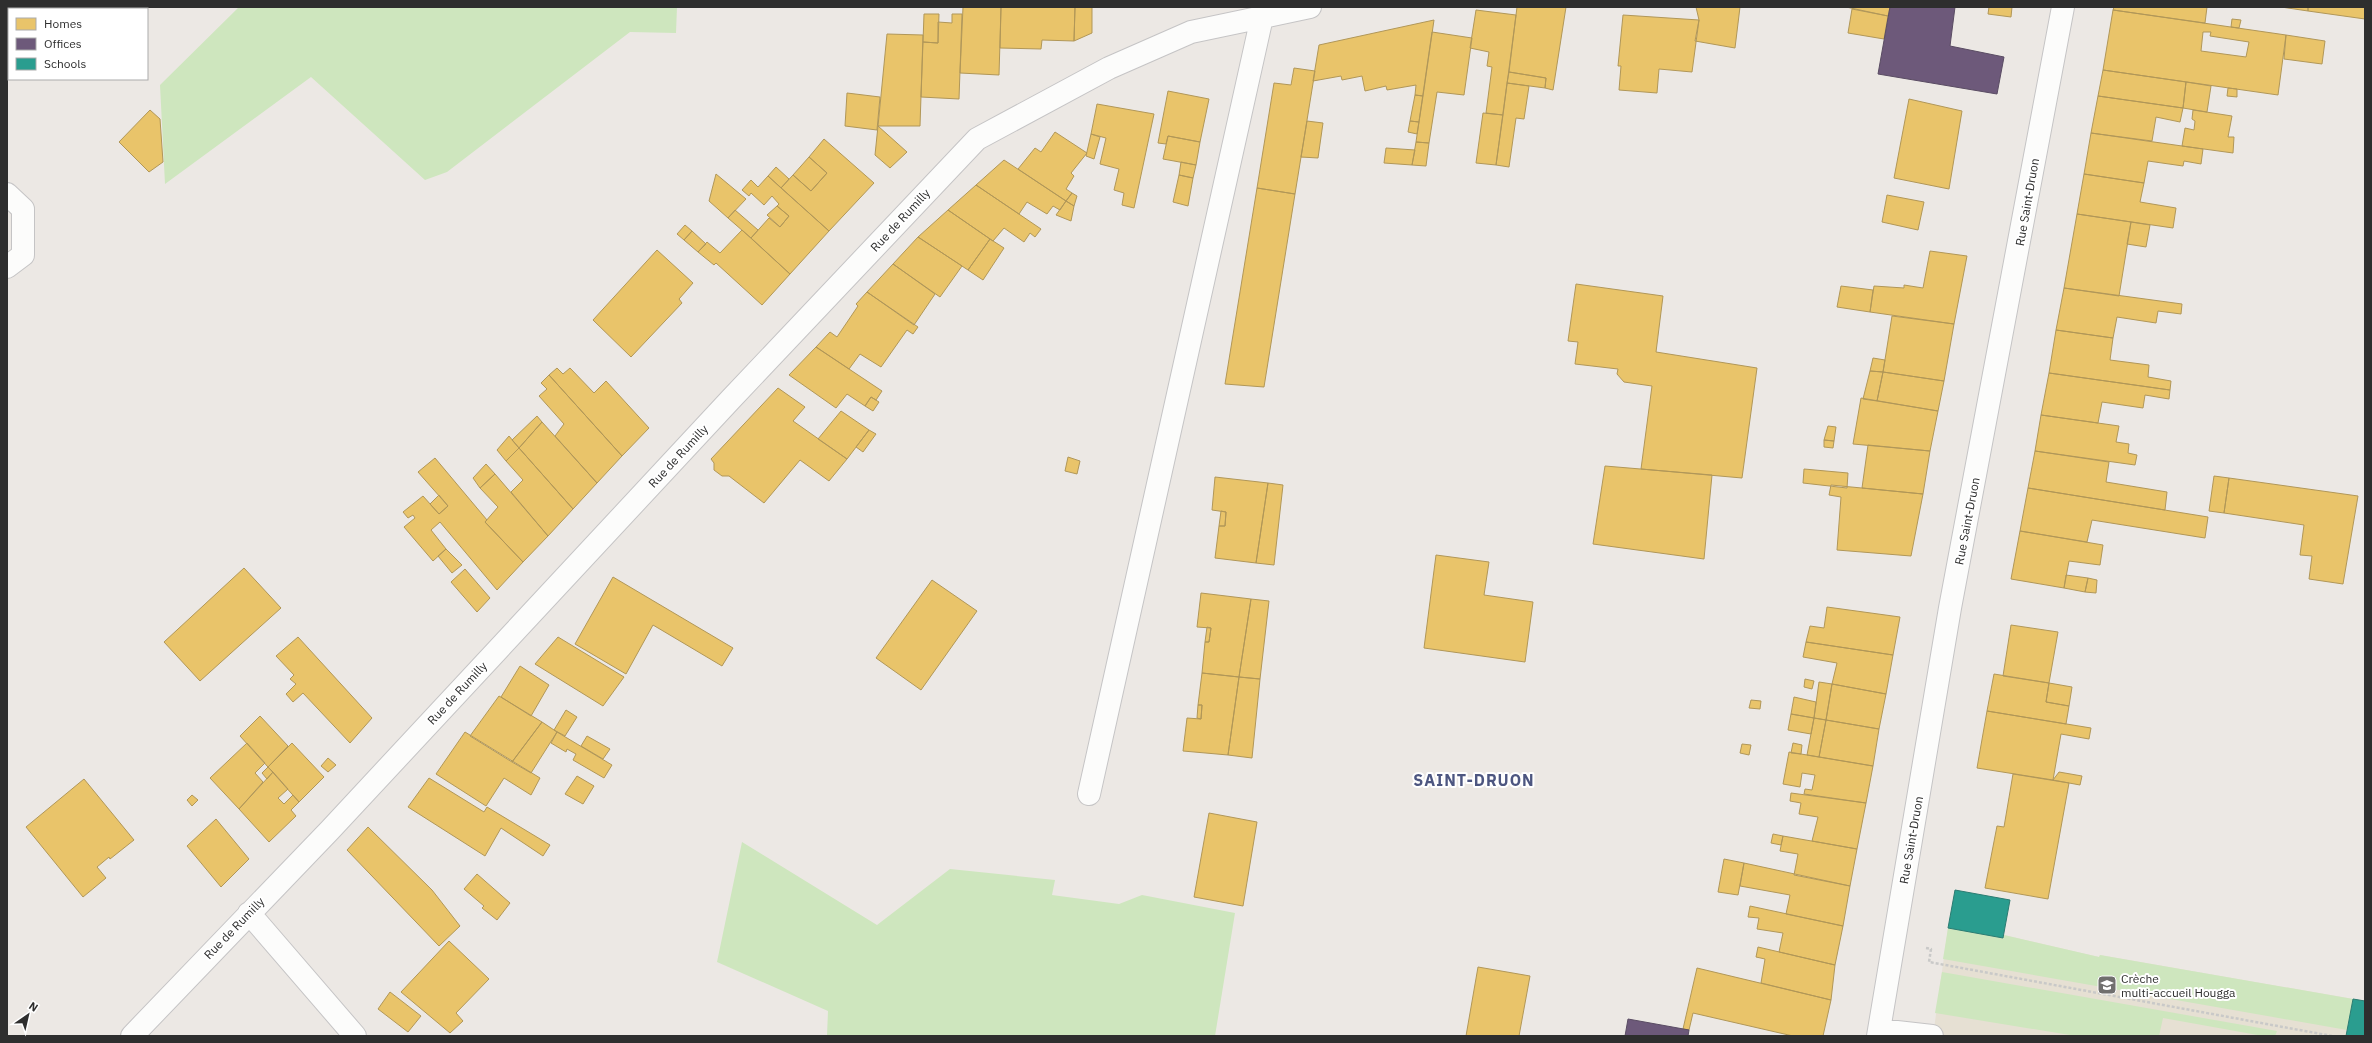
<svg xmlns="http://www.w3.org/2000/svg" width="2372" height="1043" viewBox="0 0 2372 1043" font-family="'IBM Plex Sans',sans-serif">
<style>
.education{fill:#e6e0d3}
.green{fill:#cee6be}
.homes{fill:#e9c46a;stroke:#b19758;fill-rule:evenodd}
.offices{fill:#6d597a;stroke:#5a4c63}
.schools{fill:#2a9d8f;stroke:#2b7c72}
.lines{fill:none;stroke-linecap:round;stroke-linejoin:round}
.minor-casing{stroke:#c5c4c5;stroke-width:24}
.path{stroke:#c9c9c8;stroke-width:2.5;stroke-dasharray:3 2;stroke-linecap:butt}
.minor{stroke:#fcfcfb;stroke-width:22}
.labels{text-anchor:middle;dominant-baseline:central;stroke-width:4;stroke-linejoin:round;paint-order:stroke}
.street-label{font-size:12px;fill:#2e2e2e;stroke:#fff}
.poi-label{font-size:12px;fill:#2e2e2e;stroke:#fff;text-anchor:start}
.district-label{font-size:16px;font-weight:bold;letter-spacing:1px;fill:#4d5680;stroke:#fff}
</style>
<rect width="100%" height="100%" fill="#ece8e4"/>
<path class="education" d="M1948,928L2003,938L2004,935L2099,957L2100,955L2365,1001V1036H1933Z"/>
<path class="green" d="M239,7H677L676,33L630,32L447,172L425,180L311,77L165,184L160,85Z
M742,842L877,925L950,869L1055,880L1052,895L1119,904L1142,895L1235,913L1215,1036H827L828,1011L717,962Z
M1948,928L2003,938L2004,935L2099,957L2100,955L2353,999L2347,1030L1943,959Z
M1942,972L2277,1031L2275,1036H2263L2163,1018L2159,1036H2076L1935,1013Z"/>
<path class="homes" d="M963,7H1001L999,75L960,73Z
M1001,7H1075L1074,41L1042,40L1041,49L1000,48Z
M1075,7H1092V33L1074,41Z
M1517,7H1566L1553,90L1545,88L1546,78L1509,72Z
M1696,7H1740L1735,48L1695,41L1699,20Z
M1846,7H1890L1888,16Z
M1989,7H2012L2011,17L1988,14Z
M2114,7H2207L2205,23L2113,10Z
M2281,7H2308V11Z
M2308,7H2365V19L2308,11Z
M1852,9L1888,16L1884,39L1848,33Z
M1476,10L1516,15L1503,115L1486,113L1492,67L1487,66L1489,52L1470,48Z
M2113,10L2286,35L2278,95L2103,70ZM2203,32H2211L2210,36L2249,42L2246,57L2201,51Z
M924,14H939L938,43L923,42Z
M952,14H962L959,99L921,97L923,42L938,43V22L952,23Z
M1623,15L1699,20L1692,72L1659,69L1657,93L1619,90L1621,66H1618Z
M2232,19L2241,20L2239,28L2231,27Z
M1434,20L1423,96L1415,95L1416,85L1387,90L1386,86L1365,91L1362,76L1342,80L1341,76L1313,81L1319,45Z
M1432,32L1472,38L1464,95L1437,92L1429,143L1416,142Z
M887,34L923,35L920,126H878Z
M2286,35L2325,41L2322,64L2284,59Z
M1294,68L1315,71L1295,194L1257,188L1274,83L1291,85Z
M2103,70L2186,82L2183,108L2098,96Z
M1509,72L1546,78L1545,88L1507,83Z
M2186,82L2211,86L2207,112L2183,108Z
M1507,83L1529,86L1524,119L1516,118L1509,167L1496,165Z
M2228,88L2237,89V97L2227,96Z
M1168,91L1209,99L1200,142L1168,136L1166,144L1158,143Z
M847,93L880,97L877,130L845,126Z
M1415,95L1423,96L1419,122L1410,121Z
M2098,96L2183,108L2180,122L2156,117L2152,141L2091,133Z
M1909,99L1962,111L1949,189L1894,178Z
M1097,104L1154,114L1134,208L1122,205L1124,193L1114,190L1119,169L1100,164L1106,138L1091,134Z
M150,110L160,119L163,162L149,172L119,142Z
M2193,110L2232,116L2228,137H2234L2233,153L2182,146L2185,128L2194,130L2195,121L2192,119Z
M1483,113L1503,115L1496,165L1476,163Z
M1307,121L1323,123L1318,158L1301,157Z
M1410,121L1419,122L1417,134L1408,132Z
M878,126L907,152L890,168L875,155Z
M1055,132L1087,153L1071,173L1074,176L1066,189L1072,193L1066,201L1018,169L1035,148L1041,152Z
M2091,133L2203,149L2201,164L2184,161L2183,166L2148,161L2144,183L2084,174Z
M1091,134L1100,137L1094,159L1086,156Z
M1168,136L1200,142L1196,165L1163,159Z
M824,139L874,183L829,231L781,188L793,175L811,191L827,173L809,157Z
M1416,142L1429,143L1426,166L1412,165Z
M1386,148L1415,150L1412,165L1384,163Z
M809,157L827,173L811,191L793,175Z
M1004,160L1066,201L1060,210L1053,206L1047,214L1027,202L1019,214L976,185Z
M1181,162L1196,165L1193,178L1179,175Z
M776,167L789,179L781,188L768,176Z
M716,174L746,199L728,218L709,201Z
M2084,174L2144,183L2140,202L2176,208L2173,228L2077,214Z
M1179,175L1193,178L1188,206L1173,202Z
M768,176L829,231L790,274L751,238L769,218L780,227L789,216L777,206L779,204L772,196L764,205L751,193L749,196L742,190L751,180L758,187Z
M976,185L1041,229L1035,237L1030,233L1024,242L1004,228L993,241L948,210Z
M1257,188L1295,194L1264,387L1225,384Z
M1072,193L1077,196L1074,206L1066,201Z
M1887,195L1924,202L1918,230L1882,222Z
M1066,201L1074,206L1071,221L1056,215Z
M777,206L789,216L780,227L767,215Z
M735,210L758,230L751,238L728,218Z
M948,210L990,239L968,270L918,237Z
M2077,214L2131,222L2119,296L2064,288Z
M2131,222L2150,225L2146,247L2127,244Z
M685,225L692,231L684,240L677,234Z
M742,230L790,274L762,305L716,263L714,265L698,252L707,242L720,253Z
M692,231L706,244L698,252L684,240Z
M918,237L962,266L940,297L893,264Z
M990,239L1004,248L983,280L968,270Z
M657,250L693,283L679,299L682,303L631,357L593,320Z
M1930,251L1967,256L1954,324L1870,312L1874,286L1904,288V285L1923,288Z
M893,264L935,294L914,325L867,292Z
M1576,284L1663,296L1656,352L1757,368L1742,478L1641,469L1652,386L1624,382L1617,374L1618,369L1575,364L1578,342L1568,341Z
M1841,286L1873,290L1870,312L1837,307Z
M2064,288L2182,304L2181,314L2158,311L2156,323L2117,317L2113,338L2056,330Z
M867,292L918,327L913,334L907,330L881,367L860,354L849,369L816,347L830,332L837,337L858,306L856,304Z
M1892,316L1954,324L1944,381L1883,372Z
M2056,330L2113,338L2110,360L2149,365L2148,377L2171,381L2170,390L2049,373Z
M816,347L882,391L876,400L871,397L865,406L847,394L836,408L789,375Z
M1873,358L1885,360L1883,372L1870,371Z
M557,368L563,374L570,368L594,393L606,381L649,428L622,456L549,375Z
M1870,371L1883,372L1877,401L1863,399Z
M1883,372L1944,381L1938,411L1877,401Z
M2049,373L2170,390L2169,399L2145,395L2143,408L2102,402L2098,423L2041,415Z
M549,375L622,456L597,483L555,436L564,424L539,396L547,389L541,383Z
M778,388L805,407L793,421L847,459L829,481L800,460L764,503L729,476H722L714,470V463L711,459Z
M871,397L879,402L873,411L865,406Z
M1861,398L1938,411L1930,451L1853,444Z
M841,411L869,430L847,459L818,439Z
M2041,415L2119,426L2116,442L2129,444L2128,453L2137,455L2135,465L2035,451Z
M537,416L542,422L519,448L512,440Z
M542,422L597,483L573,509L519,448Z
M1828,426L1836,427L1834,441L1824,440Z
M869,430L876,434L863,452L856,447Z
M509,436L519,448L506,461L497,450Z
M1824,440L1834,441L1833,448L1824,447Z
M1868,445L1930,451L1923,494L1862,488Z
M519,448L573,509L548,536L511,492L523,480L506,461Z
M2035,451L2109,462L2106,482L2167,492L2165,510L2028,488Z
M1068,457L1080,461L1077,474L1065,471Z
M435,458L487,520L485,522L523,562L497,590L440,522L431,530L446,549L433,561L404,527L415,518L413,515L408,518L403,512L423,496L439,514L448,506L418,472Z
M486,464L495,474L480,488L473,478Z
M1605,466L1712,475L1704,559L1593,544Z
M1804,469L1848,473L1847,488L1803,483Z
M495,474L548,536L523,562L485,522L498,507L480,488Z
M2214,476L2229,478L2224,513L2209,511Z
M1215,477L1268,483L1256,563L1215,558L1219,526H1225L1226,512L1212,510Z
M2229,478L2358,496L2343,584L2309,579L2312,556L2300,555L2304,525L2224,513Z
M1268,483L1283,485L1274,565L1256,563Z
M1831,485L1923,494L1911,556L1837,550L1841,497L1829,495Z
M2028,488L2208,517L2205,538L2092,520L2087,542L2020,531Z
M439,495L448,506L439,514L430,504Z
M1221,511L1226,512L1225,526H1219Z
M2020,531L2103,545L2100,565L2069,561L2064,588L2011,579Z
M446,549L462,565L452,573L438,556Z
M1436,555L1489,562L1484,595L1533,602L1525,662L1424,648Z
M244,568L281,608L200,681L164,642Z
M465,569L490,598L477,612L451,582Z
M2066,575L2088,578L2085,592L2064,588Z
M613,577L733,648L722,666L653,625L626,674L575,644Z
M2088,578L2097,580L2096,593L2085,592Z
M932,580L977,611L921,690L876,658Z
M1201,593L1251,599L1239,677L1202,673L1205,642H1209L1211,628L1197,627Z
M1251,599L1269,601L1260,679L1239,677Z
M1827,607L1900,617L1893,655L1806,642L1810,626L1824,628Z
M2011,625L2058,632L2049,683L2003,676Z
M1207,627L1211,628L1209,642H1205Z
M298,637L372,718L350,743L303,693L293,702L286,694L296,684L290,679L294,675L276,656Z
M558,637L624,677L603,706L535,664Z
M1806,642L1893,655L1886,694L1832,684L1837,663L1803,657Z
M520,666L549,685L531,716L501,697Z
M1202,673L1239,677L1228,755L1183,751L1187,718L1201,719L1202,705H1198Z
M1994,674L2049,683L2046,702L2069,706L2066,724L1987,711Z
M1239,677L1260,679L1252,758L1228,755Z
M1805,679L1814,681L1812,689L1804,687Z
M1819,682L1832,684L1826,720L1814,718Z
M2049,683L2072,687L2069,706L2046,702Z
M1832,684L1886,694L1879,729L1826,720Z
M499,696L542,722L512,762L470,736Z
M1794,697L1816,702L1814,718L1791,714Z
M1751,700L1761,701L1760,709L1749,708Z
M1198,705H1202L1201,719L1197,718Z
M566,710L577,717L565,736L554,730Z
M1987,711L2091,728L2089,739L2061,734L2053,780L1977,768Z
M1791,714L1814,718L1811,734L1788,730Z
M260,716L288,746L268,767L240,736Z
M1814,718L1826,720L1819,757L1807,755Z
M1826,720L1879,729L1873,766L1819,757Z
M542,722L557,732L531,773L512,762Z
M465,732L540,778L531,795L504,778L486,806L436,774Z
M557,732L612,765L604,778L573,760L576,754L567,749L566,752L551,743Z
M587,736L610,749L603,759L581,746Z
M247,743L265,763L255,773L263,782L239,809L210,778Z
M292,743L324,777L299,802L268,767Z
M1793,743L1802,745L1801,754L1791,753Z
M1742,744L1751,745L1749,755L1740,753Z
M1789,752L1873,766L1866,803L1804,794L1805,789L1812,790L1815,775L1802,773L1800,787L1783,784Z
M328,758L336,765L328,772L321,766Z
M268,767L273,772L267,779L262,773Z
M273,772L288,789L278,798L284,804L293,795L299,802L291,810L296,816L269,842L239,809Z
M2059,772L2082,776L2080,785L2053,780Z
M2013,774L2069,783L2048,899L1985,888L1997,826L2004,827Z
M577,776L594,786L583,804L565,794Z
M429,778L484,812L487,807L550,845L543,856L501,828L485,856L408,807Z
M84,779L134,840L110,859L109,857L97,867L106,878L83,897L26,827Z
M1791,793L1866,803L1857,849L1812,841L1818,817L1799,814L1801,803L1790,801Z
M192,795L198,800L192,806L187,800Z
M1209,813L1257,822L1243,906L1194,897Z
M216,819L249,859L221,887L187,846Z
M368,827L432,890L460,926L439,946L347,850Z
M1773,834L1783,836L1781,845L1771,843Z
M1783,836L1857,849L1850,886L1794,875L1798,854L1780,851Z
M1724,859L1744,863L1738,895L1718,892Z
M1744,863L1850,886L1843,926L1786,914L1790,895L1740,886Z
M477,874L510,903L497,920L482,908L484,906L464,889Z
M1750,906L1843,926L1835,965L1779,952L1783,933L1757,929L1759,918L1748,917Z
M449,941L489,979L456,1013L463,1021L450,1033L401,992Z
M1758,947L1835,965L1831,1000L1761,983L1765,959L1756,957Z
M1478,967L1530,976L1519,1036H1466Z
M1697,968L1831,1000L1823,1036H1793L1693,1013L1689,1030L1683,1029Z
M390,992L421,1016L408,1032L378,1009Z"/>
<path class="offices" d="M1890,7H1955L1950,46L2004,57L1997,94L1878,74Z
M1628,1019L1689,1030L1688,1036H1625Z"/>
<path class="schools" d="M1955,890L2010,900L2003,938L1948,928Z
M2353,999L2365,1001V1036H2346Z"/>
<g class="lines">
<g class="minor-casing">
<path id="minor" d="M7,194L23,209V255L7,267
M1089,794L1262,17
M249,913L355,1036
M1879,1030L1932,1036
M132,1036L330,830L731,399L977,139L1109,68L1191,32L1310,7
M1878,1036L1950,608L2063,7"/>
</g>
<path class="path" d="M1926,948L1931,949L1929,962L2332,1036"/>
<use href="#minor" class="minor"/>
</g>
<defs>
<g id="school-square" transform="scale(1)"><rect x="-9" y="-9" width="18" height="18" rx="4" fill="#706f6e" stroke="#fff"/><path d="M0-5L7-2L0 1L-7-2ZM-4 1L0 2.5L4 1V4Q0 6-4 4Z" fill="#fff"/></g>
</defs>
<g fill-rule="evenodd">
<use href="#school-square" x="2107" y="985"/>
</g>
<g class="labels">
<g class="street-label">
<text transform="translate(2027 202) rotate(-80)">Rue Saint-Druon</text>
<text transform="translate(900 220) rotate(-47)">Rue de Rumilly</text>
<text transform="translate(678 456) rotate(-47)">Rue de Rumilly</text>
<text transform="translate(1967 521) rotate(-79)">Rue Saint-Druon</text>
<text transform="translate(457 693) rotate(-47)">Rue de Rumilly</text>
<text transform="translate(1911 840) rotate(-80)">Rue Saint-Druon</text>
<text transform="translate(234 928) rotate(-46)">Rue de Rumilly</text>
</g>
<g class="poi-label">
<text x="2121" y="978">Crèche<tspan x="2121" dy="14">multi-accueil Hougga</tspan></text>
</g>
<g class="district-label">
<text x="1474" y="780">SAINT-DRUON</text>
</g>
</g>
<rect width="2372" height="1043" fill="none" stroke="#2e2e2e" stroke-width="16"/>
<rect x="8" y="8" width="140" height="72" fill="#ffffff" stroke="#ababab"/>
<rect x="16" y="18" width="20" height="12" fill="#e9c46a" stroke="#ababab"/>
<text x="44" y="28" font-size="12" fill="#2e2e2e">Homes</text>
<rect x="16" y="38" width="20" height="12" fill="#6d597a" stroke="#ababab"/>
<text x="44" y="48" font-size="12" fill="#2e2e2e">Offices</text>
<rect x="16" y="58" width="20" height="12" fill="#2a9d8f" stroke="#ababab"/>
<text x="44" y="68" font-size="12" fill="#2e2e2e">Schools</text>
<g transform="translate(28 1015) rotate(34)" stroke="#ffffff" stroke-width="3" paint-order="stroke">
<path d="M0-3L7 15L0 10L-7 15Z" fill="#2e2e2e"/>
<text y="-6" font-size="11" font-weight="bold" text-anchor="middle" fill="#2e2e2e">N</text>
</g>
</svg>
